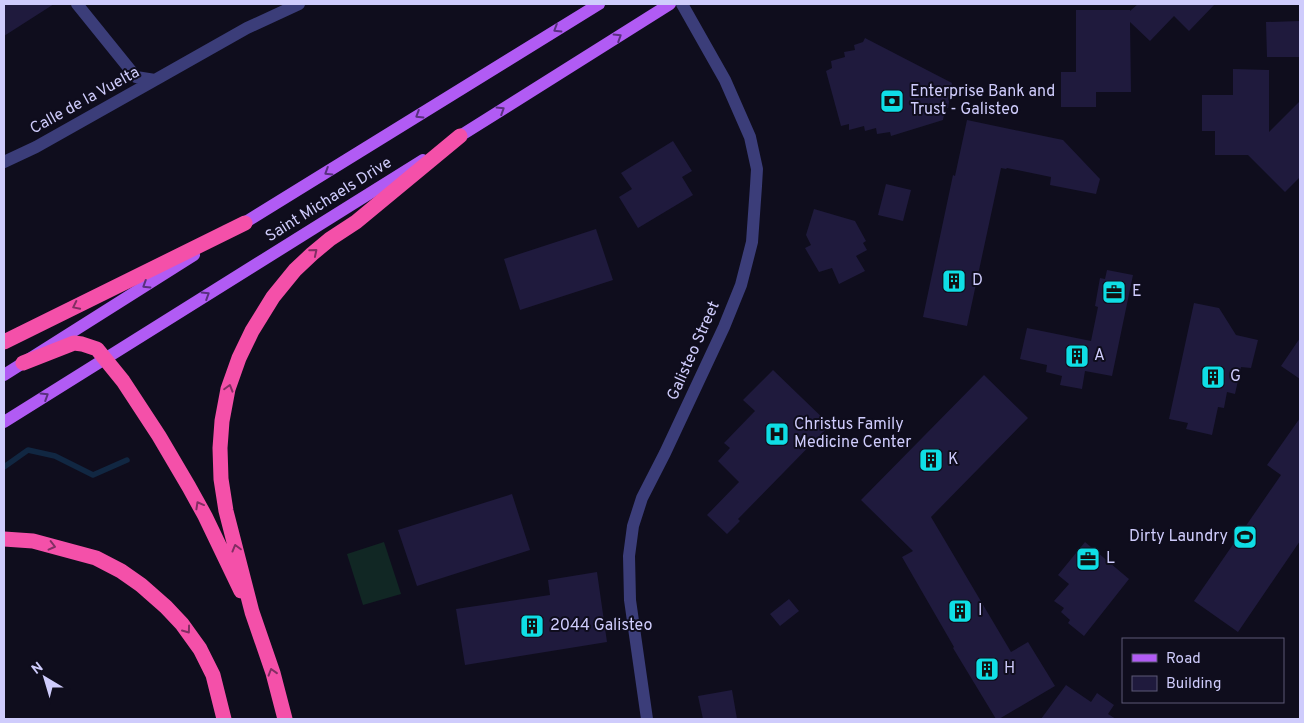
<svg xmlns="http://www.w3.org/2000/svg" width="1304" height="723" viewBox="0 0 1304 723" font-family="Overpass,sans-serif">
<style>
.green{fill:#112724}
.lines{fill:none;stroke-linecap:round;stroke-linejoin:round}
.stream{stroke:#112742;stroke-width:5.5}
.building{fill:#1f1a3d}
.minor{stroke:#3b3d79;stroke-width:12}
.major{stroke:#b15bf4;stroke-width:12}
.highway{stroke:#f450a9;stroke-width:15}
.oneway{stroke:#58307e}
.oneway2{stroke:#822e63}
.labels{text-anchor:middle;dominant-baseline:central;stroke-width:4;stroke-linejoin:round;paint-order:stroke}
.poi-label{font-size:16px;fill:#cfccfc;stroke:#0f0d1d;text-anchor:start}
.street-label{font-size:16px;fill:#cfccfc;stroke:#0f0d1d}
</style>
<rect width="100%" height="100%" fill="#0f0d1d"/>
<path class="green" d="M384,542L401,594L363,605L347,554Z"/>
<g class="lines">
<path class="stream" d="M4,467L28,450L55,456L93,475L127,460"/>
</g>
<path class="building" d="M4,4H54L4,36Z
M1138,4H1215L1189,31L1174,16L1150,41L1130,22L1131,92H1096V107H1061V72H1076V10H1130V11Z
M1300,21V57H1267L1266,22Z
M865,38L952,83L948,108H945L943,120L891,136L890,132L877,134L876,128L865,131L864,126L849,130V124L841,126L826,71L832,68L831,61L845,57L844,52L855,50L854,45L863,42Z
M1233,69L1269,70V132L1300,101V177L1285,192L1248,155H1215V131H1202V95H1233Z
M967,120L1063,140L1100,179L1096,194L1050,185L1051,177L1007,168L1006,169L1001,168L967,326L923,317L953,175L955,176Z
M673,141L692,171L682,177L693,195L638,228L619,197L632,189L621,173Z
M886,184L911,190L903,221L878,215Z
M814,209L855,221L866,241L863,243L867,250L856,256L865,271L839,284L832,268L819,272L805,248L811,245L806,235Z
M596,229L613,280L520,310L504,259Z
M1107,270L1133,275L1112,376L1085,371L1082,389L1060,385L1062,376L1046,372L1047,365L1020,359L1027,328L1091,341L1098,307L1095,306L1100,278L1105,279Z
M1194,303L1219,308L1236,335L1258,340L1251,368L1241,367L1235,394L1227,392L1224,408L1218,407L1212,435L1186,429L1188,423L1169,419Z
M1300,338V379L1281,366Z
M773,370L830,425L738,519L740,521L727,534L707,515L739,482L718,461L730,448L724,443L755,411L743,400Z
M984,375L1028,418L931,517L1011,652L1028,642L1055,686L999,719H996L953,648L954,647L902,557L913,551L861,500Z
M1300,418V541L1238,632L1194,601L1281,475L1267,465Z
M512,494L530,550L417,586L398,530Z
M1085,542L1129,579L1084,636L1068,623L1070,620L1061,612L1064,608L1054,601L1069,584L1058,575Z
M597,572L607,642L465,665L456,609L550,595L548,580Z
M789,599L799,611L780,626L770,614Z
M1066,685L1091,702L1097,693L1114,705L1108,714L1116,719H1041Z
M732,690L737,719H703L698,696Z"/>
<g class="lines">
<path class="minor" d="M77,4L136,77L155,80L247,28L299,4
M4,162L36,147L155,80
M647,719L630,600L629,556L633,526L642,498L665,453L724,327L741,285L752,242L756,186L757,169L750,137L725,80L682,4"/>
<path class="major" d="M452,141L670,4
M236,228L599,4
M4,375L194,255
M4,422L423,160"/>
<path class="highway" d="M4,342L245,223
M23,363L74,343L82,344L97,349L123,381L159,436L189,487L205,516L241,591
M4,539L33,541L96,558L121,571L141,585L166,607L182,624L200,649L213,675L224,719
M285,719L273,673L252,612L226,511L221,479L220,448L222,421L228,389L239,358L252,331L273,297L295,270L312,254L330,239L356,222L460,136"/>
</g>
<defs><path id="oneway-chevron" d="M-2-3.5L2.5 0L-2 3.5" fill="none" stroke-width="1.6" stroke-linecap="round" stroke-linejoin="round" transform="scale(1.25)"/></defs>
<g class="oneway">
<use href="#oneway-chevron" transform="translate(557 29) rotate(148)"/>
<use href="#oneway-chevron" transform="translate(618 37) rotate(-32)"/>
<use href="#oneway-chevron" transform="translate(501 110) rotate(-32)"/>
<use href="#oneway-chevron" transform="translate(419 115) rotate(148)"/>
<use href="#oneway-chevron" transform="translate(328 172) rotate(148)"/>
<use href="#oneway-chevron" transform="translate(146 285) rotate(148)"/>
<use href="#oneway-chevron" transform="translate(206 295) rotate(-32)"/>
<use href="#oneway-chevron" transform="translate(45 396) rotate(-32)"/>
</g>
<g class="oneway2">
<use href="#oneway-chevron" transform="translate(314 252) rotate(-40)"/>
<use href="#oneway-chevron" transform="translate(76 306) rotate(154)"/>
<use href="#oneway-chevron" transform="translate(229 388) rotate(-74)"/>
<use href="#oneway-chevron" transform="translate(199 505) rotate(-119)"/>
<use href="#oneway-chevron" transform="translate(52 546) rotate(14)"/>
<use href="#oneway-chevron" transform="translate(236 548) rotate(-105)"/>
<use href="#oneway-chevron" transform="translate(187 630) rotate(54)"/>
<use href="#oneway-chevron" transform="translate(272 672) rotate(-107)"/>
</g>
<defs>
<g id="bank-square" transform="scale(1.25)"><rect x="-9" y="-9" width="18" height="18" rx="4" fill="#0fdee5" stroke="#0f0d1d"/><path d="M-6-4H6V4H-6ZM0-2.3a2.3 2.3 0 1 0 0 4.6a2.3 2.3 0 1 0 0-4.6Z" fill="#111"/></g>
<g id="building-square" transform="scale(1.25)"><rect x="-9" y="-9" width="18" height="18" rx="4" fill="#0fdee5" stroke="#0f0d1d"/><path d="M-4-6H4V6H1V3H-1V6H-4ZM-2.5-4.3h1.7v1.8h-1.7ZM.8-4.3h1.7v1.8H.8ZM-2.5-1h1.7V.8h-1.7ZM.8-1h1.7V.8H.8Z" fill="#111"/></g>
<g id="office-square" transform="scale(1.25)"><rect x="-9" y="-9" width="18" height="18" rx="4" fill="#0fdee5" stroke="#0f0d1d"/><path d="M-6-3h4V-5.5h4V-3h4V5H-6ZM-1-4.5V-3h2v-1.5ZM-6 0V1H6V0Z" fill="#111"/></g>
<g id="hospital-square" transform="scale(1.25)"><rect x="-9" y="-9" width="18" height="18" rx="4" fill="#0fdee5" stroke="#0f0d1d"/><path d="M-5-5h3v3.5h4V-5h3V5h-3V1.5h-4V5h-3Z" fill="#111"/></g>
<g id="stadium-square" transform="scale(1.25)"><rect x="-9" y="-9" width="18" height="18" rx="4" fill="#0fdee5" stroke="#0f0d1d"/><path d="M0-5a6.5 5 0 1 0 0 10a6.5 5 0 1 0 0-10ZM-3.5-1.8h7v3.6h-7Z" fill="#111"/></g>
</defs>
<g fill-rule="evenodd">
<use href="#bank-square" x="892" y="101"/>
<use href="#building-square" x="954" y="281"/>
<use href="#office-square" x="1114" y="292"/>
<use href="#building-square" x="1077" y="356"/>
<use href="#building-square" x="1213" y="377"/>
<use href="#hospital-square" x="777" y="434"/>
<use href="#building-square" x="931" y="460"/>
<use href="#stadium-square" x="1245" y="537"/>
<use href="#office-square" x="1088" y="559"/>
<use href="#building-square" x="960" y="611"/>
<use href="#building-square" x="532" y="626"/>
<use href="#building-square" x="987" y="669"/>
</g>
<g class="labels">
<g class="poi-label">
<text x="910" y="92">Enterprise Bank and<tspan x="910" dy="18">Trust - Galisteo</tspan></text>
<text x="972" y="281">D</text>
<text x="1132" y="292">E</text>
<text x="1094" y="356">A</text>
<text x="1230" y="377">G</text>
<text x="794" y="425">Christus Family<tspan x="794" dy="18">Medicine Center</tspan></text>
<text x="948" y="460">K</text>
<text x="1228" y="537" text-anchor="end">Dirty Laundry</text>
<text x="1106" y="559">L</text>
<text x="978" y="611">I</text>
<text x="550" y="626">2044 Galisteo</text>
<text x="1004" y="669">H</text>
</g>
<g class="street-label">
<text transform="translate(85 101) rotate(-29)">Calle de la Vuelta</text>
<text transform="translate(329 200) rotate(-32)">Saint Michaels Drive</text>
<text transform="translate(694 351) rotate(-66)">Galisteo Street</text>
</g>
</g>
<rect width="1304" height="723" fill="none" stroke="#cfccfc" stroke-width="10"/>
<rect x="1122" y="638" width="162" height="65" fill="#0f0d1d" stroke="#5c5976"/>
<rect x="1132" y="654" width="25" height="8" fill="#b15bf4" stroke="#5c5976"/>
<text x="1166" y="663" font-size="15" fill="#cfccfc">Road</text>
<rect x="1132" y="676" width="25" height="15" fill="#1f1a3d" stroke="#5c5976"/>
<text x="1166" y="688" font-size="15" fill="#cfccfc">Building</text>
<g transform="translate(45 678) rotate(322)" stroke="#0f0d1d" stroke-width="4" paint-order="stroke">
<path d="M0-4L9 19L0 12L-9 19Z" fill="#cfccfc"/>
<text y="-8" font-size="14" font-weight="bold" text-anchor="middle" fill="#cfccfc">N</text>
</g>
</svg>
